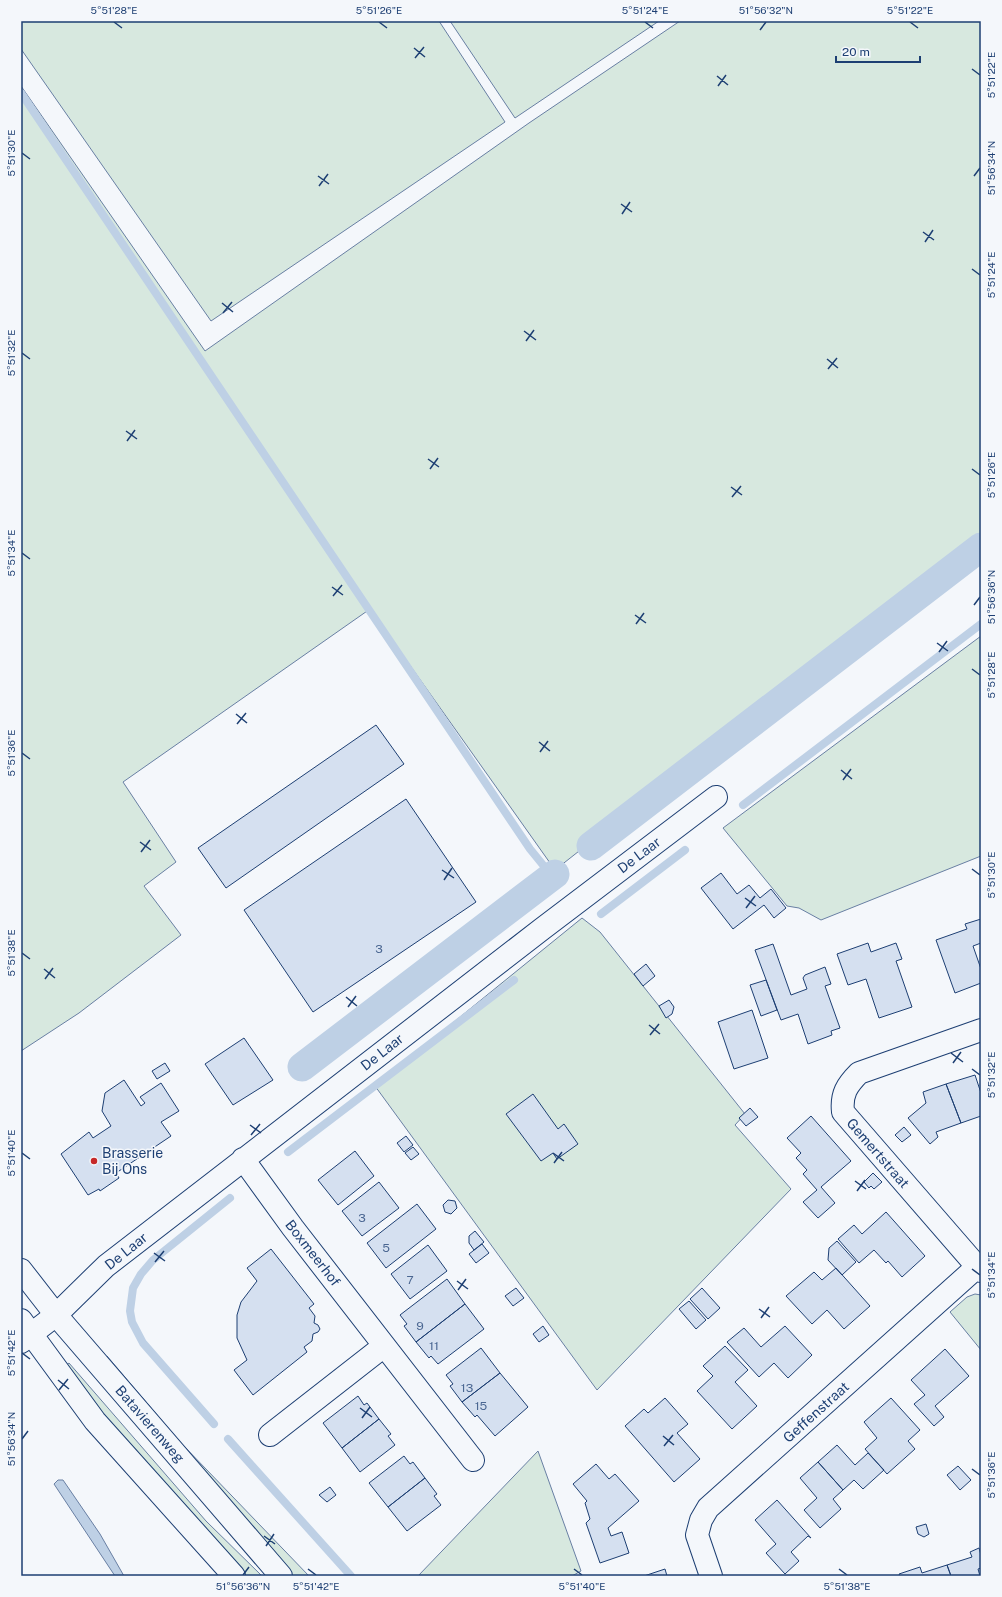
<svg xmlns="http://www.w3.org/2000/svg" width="1002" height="1597" viewBox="0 0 1002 1597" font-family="'Public Sans',sans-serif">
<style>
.green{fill:#d7e8df;stroke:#687fa3}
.water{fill:#bed0e5;stroke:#687fa3}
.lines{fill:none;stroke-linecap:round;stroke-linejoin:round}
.stream{stroke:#bed0e5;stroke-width:8}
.canal{stroke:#bed0e5;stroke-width:29}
.building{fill:#d5e0f0;stroke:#1d3f73}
.minor-casing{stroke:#1d3f73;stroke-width:24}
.major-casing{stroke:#1d3f73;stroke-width:24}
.minor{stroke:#f4f7fb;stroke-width:22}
.major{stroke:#f4f7fb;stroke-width:22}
.ticks{fill:none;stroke:#1d3f73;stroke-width:1.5}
.poi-dot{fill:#c62828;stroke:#f4f7fb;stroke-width:1.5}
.labels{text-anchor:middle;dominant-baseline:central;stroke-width:3;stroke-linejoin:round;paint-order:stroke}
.number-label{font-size:12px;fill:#4b6792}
.street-label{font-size:14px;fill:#1d3f73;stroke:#f4f7fb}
.poi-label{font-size:14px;fill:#1d3f73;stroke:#f4f7fb;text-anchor:start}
.neatline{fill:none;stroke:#1d3f73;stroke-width:1.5}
.ticks-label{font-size:10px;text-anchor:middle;fill:#1d3f73}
</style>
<rect width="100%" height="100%" fill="#f4f7fb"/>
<path class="green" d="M21,21H439L505,122L211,321L21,49Z
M450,21H659L515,118Z
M680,21H981V534L555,870L370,609L123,782L176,862L144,886L181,935L79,1013L21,1051V86L205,351L529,123Z
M981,636V856L821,920L799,908L787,906L723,828Z
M582,918L600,932L745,1114L735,1125L791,1189L597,1390L375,1086Z
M975,1294L981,1295V1350L950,1312L967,1297Z
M107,1356L180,1442L309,1576H292L251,1532L113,1374Z
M69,1363L206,1521L262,1576H247L164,1486L64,1367Z
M538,1451L581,1571L572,1576H418Z"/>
<path class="water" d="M58,1480H63L100,1534L124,1576H115L54,1484Z"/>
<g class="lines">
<path class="stream" d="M21,93L530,849L552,876
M743,805L981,624
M601,914L685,850
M288,1152L514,980
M214,1424L143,1343L132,1322L130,1311L133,1288L141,1274L153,1260L230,1198
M228,1439L351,1576"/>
<path class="canal" d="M591,846L981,547
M302,1067L555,874"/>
</g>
<path class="building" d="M376,725L404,764L226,888L198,848Z
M406,799L476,902L313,1012L244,910Z
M721,873L737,894L749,885L760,898L771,889L786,908L774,918L764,905L733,929L701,888Z
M981,919V943L973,946L981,969V983L955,993L936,940L967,929L965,924Z
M868,943L871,952L896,943L902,959L896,961L912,1007L879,1018L866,979L848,985L837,954Z
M773,944L791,995L807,989L803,978L805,975L825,967L831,984L825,986L840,1028L831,1031L832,1035L808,1044L798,1014L781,1020L755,950Z
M646,964L655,976L643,986L634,974Z
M766,980L777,1010L761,1016L750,985Z
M669,1000L674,1007L672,1014L666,1018L659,1006Z
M752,1010L768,1058L734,1069L718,1022Z
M244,1038L273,1080L233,1105L205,1064Z
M165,1063L170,1071L157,1079L152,1071Z
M975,1075L981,1093V1116L961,1123L946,1084Z
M124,1080L141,1106L145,1103L140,1097L161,1083L179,1111L161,1122L171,1136L116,1173L119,1178L100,1191L99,1189L88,1195L61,1154L89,1132L93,1138L111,1126L102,1111L105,1093Z
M946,1084L961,1123L936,1132L938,1137L930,1144L908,1118L926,1103L923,1092Z
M533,1094L558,1129L564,1124L578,1144L557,1159L553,1153L541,1161L506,1114Z
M750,1108L758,1117L746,1126L739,1118Z
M811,1116L851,1161L821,1187L835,1203L818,1218L803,1202L817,1190L803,1174L807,1170L796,1158L801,1153L787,1138Z
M904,1127L911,1135L902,1142L895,1135Z
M406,1136L413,1145L404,1152L397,1143Z
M413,1147L419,1154L411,1160L405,1153Z
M355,1151L374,1176L338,1205L318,1180Z
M873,1173L882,1182L874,1189L871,1186L869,1188L864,1182Z
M379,1182L399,1208L362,1236L342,1211Z
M448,1200L455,1201L457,1208L451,1214L445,1212L443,1205Z
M417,1204L436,1229L386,1268L367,1243Z
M886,1212L925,1256L902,1277L888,1261L886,1263L874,1250L859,1263L838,1239L854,1225L862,1234Z
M475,1231L484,1242L474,1250L469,1243V1236Z
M837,1241L856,1262L842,1275L828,1260L829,1248Z
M482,1244L489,1253L476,1263L469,1254Z
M428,1245L447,1271L410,1299L391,1274Z
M271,1249L314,1304L309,1308L315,1316L314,1323L318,1325L320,1329L318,1332L313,1334L312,1341L304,1347L307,1352L253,1395L234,1370L247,1360L237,1338V1315L241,1302L257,1281L247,1268Z
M836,1268L870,1306L844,1329L827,1310L812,1324L786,1296L814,1272L822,1280Z
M447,1279L465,1304L416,1342L404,1326L407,1324L400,1315Z
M516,1288L524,1298L513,1306L505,1296Z
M702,1288L720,1308L708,1319L690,1299Z
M689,1301L706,1320L696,1329L679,1309Z
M465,1304L484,1329L438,1364L431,1356L429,1358L416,1342Z
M543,1326L549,1335L539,1342L533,1334Z
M785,1326L812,1355L788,1378L774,1363L759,1377L727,1342L744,1328L761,1347Z
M725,1346L748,1370L735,1382L757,1406L732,1429L697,1391L713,1376L703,1366Z
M481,1348L500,1373L462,1402L450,1386L453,1384L446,1375Z
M945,1349L969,1376L935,1406L944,1417L934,1426L914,1404L925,1395L911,1380Z
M500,1373L528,1407L495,1436L477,1415L475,1417L462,1402Z
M358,1396L364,1405L367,1403L379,1419L342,1448L323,1423Z
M665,1398L688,1424L677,1433L700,1459L674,1482L625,1426L644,1409L648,1413Z
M891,1398L920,1430L908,1441L915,1449L887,1474L865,1449L877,1438L864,1422Z
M379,1419L391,1434L388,1436L395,1445L360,1472L342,1448Z
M837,1445L855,1465L868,1453L884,1470L863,1489L854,1480L843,1490L818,1462Z
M404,1456L410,1464L413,1462L425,1478L388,1507L369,1483Z
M818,1462L843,1490L833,1499L841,1509L820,1528L804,1510L817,1498L800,1478Z
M596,1464L609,1479L615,1474L639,1501L608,1528L611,1536L622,1532L629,1553L600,1563L586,1523L590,1519L585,1503L587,1501L573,1484Z
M958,1466L971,1480L960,1490L947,1475Z
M425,1478L437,1494L434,1496L441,1505L407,1531L388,1507Z
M330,1487L336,1495L327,1502L319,1495Z
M777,1500L811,1538L808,1536L791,1552L799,1561L785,1574L766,1553L776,1544L755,1520Z
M926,1524L929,1534L924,1537L918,1534L916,1527Z
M979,1548L981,1555V1568L978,1569L980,1576H951L947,1565L972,1557L970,1552Z
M947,1565L951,1576H900L899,1574L920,1567L922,1573Z
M665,1569L667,1576H644Z"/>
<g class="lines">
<g class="minor-casing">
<path id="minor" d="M981,1030L859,1073C847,1085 841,1094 843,1112L981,1271
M243,1159L293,1228L473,1460
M21,1342L56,1315L106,1266L542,929L716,797
M270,1435L384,1346
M711,1576L697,1535L701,1520L708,1508L977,1267"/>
</g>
<g class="major-casing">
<path id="major" d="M21,1270L56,1315L281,1576
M21,1320L95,1421L234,1576"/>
</g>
<use href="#minor" class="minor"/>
<use href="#major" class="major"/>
</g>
<path class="ticks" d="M114,22L122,28M379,22L387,28M645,22L653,28M910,22L918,28M760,30L766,22M414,48L425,57M415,58L424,47M972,69L980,75M717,76L728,85M718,86L726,75M22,153L30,159M318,176L329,184M974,176L980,168M319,186L328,174M621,204L632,212M622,214L630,202M923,232L934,240M925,242L933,230M972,269L980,275M222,303L233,312M223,313L232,302M524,331L536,340M526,341L534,330M22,353L30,359M827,359L838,368M828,369L837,358M126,431L137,439M127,441L135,430M428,459L439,467M430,469L438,458M972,469L980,475M731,487L742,495M732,497L741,486M22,553L30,559M332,587L343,595M333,596L342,585M974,605L980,597M635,615L646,623M636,624L644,613M937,643L948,651M939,652L947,641M972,669L980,675M236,714L247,723M237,724L246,713M539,742L550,751M540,752L548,741M22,753L30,759M841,770L852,779M843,780L851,769M140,842L151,850M141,852L150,840M972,869L980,875M442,870L454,878M444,880L452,868M745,898L756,906M746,908L755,896M22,953L30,959M44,969L55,978M45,979L53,968M346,997L357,1006M348,1007L356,996M649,1025L660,1034M650,1035L659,1024M951,1053L963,1062M953,1063L961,1052M972,1069L980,1075M250,1125L261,1133M251,1135L260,1124M22,1153L30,1159M553,1153L564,1161M554,1163L562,1152M855,1181L866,1189M857,1191L865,1180M154,1253L165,1261M155,1262L164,1251M972,1269L980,1275M457,1281L468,1289M458,1290L466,1279M759,1309L770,1317M761,1318L769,1307M22,1353L30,1359M58,1380L69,1389M59,1390L68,1379M360,1408L372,1417M362,1418L370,1407M663,1436L674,1445M22,1439L28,1431M664,1446L673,1435M972,1469L980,1475M264,1536L275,1544M266,1546L274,1534M308,1569L316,1575M574,1569L582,1575M839,1569L847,1575M243,1575L249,1567"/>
<circle class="poi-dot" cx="94" cy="1161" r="4"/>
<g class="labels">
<g class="number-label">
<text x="379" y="949">3</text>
<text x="362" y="1218">3</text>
<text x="386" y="1248">5</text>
<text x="410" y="1280">7</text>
<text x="420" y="1326">9</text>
<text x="434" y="1346">11</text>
<text x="467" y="1388">13</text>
<text x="481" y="1406">15</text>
</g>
<g class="street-label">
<text transform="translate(639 855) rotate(-37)">De Laar</text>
<text transform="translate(382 1052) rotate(-38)">De Laar</text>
<text transform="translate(878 1153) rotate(49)">Gemertstraat</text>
<text transform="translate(126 1251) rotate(-39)">De Laar</text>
<text transform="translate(313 1253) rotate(52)">Boxmeerhof</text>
<text transform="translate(816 1412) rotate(-42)">Geffenstraat</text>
<text transform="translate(150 1424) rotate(49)">Batavierenweg</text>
</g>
<g class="poi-label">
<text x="102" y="1153">Brasserie<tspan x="102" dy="16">Bij Ons</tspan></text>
</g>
</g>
<rect width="1002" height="1597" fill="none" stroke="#f4f7fb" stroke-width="44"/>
<path d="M836 56v6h84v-6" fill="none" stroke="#1d3f73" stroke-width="2"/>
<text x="842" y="56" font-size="12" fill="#1d3f73" stroke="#f4f7fb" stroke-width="3" paint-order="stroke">20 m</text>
<rect x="22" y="22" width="958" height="1553" class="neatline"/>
<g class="ticks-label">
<text x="114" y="14">5°51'28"E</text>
<text x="379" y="14">5°51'26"E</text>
<text x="645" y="14">5°51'24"E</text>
<text x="766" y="14">51°56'32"N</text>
<text x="910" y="14">5°51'22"E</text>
<text transform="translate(991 75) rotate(-90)" y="4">5°51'22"E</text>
<text transform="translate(11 153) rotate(-90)" y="4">5°51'30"E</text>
<text transform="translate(991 168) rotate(-90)" y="4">51°56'34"N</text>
<text transform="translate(991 275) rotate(-90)" y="4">5°51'24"E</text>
<text transform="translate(11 353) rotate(-90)" y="4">5°51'32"E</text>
<text transform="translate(991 475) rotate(-90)" y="4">5°51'26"E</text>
<text transform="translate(11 553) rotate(-90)" y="4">5°51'34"E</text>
<text transform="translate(991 597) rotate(-90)" y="4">51°56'36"N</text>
<text transform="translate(991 675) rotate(-90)" y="4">5°51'28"E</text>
<text transform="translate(11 753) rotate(-90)" y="4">5°51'36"E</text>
<text transform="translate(991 875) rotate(-90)" y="4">5°51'30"E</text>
<text transform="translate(11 953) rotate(-90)" y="4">5°51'38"E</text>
<text transform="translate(991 1075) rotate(-90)" y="4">5°51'32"E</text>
<text transform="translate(11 1153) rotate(-90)" y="4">5°51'40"E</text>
<text transform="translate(991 1275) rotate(-90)" y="4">5°51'34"E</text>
<text transform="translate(11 1353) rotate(-90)" y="4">5°51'42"E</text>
<text transform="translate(11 1439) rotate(-90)" y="4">51°56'34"N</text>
<text transform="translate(991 1475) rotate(-90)" y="4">5°51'36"E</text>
<text x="243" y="1590">51°56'36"N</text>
<text x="316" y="1590">5°51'42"E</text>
<text x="582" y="1590">5°51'40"E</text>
<text x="847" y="1590">5°51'38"E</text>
</g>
</svg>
